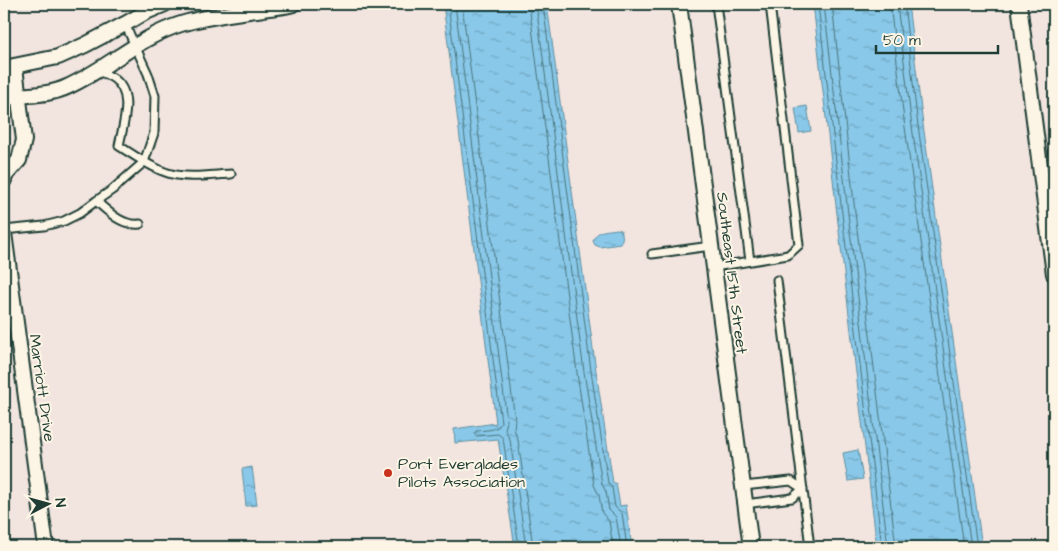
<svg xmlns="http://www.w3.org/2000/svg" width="1058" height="551" viewBox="0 0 1058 551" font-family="'Architects Daughter',sans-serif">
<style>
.water{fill:url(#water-ripples);stroke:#5f90a1}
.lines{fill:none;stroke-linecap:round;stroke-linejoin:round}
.shore{stroke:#49757c;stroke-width:1}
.service-casing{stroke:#1f3d34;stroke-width:11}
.minor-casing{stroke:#1f3d34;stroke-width:18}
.service{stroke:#fcf5e5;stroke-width:7}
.minor{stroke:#fcf5e5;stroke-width:14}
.poi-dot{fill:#c8321e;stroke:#fcf5e5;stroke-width:2}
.labels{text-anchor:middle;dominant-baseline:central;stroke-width:4;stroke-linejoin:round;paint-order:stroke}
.street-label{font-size:16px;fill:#1f3d34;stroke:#fcf5e5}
.poi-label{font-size:16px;fill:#1f3d34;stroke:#fcf5e5;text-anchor:start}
</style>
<defs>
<pattern id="water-ripples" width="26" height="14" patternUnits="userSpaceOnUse" patternTransform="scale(1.25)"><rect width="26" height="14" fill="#89c8e9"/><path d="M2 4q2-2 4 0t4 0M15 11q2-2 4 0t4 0" fill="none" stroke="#6fa4be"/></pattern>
</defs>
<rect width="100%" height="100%" fill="#f2e4df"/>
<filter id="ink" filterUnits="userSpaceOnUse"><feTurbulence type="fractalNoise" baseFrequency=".02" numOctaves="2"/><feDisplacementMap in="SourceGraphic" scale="10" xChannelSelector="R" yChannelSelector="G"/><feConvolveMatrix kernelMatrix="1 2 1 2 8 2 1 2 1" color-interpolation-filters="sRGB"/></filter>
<g filter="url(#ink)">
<path class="water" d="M443,4H547L596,371L613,483H616L620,506L626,505L632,547H515L498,439L455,443L454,429L496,423Z
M813,4H908L922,117L982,547H877L838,223Z
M807,106L811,131L799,133L795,108Z
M617,229L621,230C623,236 623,239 620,244L600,247L595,245L593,241C597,229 606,231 617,229Z
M858,450L863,479L848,481L843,453Z
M252,467L257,505L246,506L242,469Z"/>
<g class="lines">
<path class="shore" d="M448,4L501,422C499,431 485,430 476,431L474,434L477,436L498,434L503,438L519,547
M455,4L507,421L505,430L510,440L526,547
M462,4L515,420L514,429L518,440L533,547
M529,4L577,373L594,485L599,495L602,513L609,521L613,547
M536,4L584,372L602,484L606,492L609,510L616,517L621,547
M543,4L591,371L608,483L612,488L615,507L622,513L627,547
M818,4L843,222L882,547
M824,4L849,222L888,547
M832,4L856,221L896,547
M890,4L904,120L964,547
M897,4L911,119L971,547
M904,4L917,118L977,547"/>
<g class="service-casing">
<path id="service" d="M716,4L750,261
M98,71C103,73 108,75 113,78C135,93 123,124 119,146C134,155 151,168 168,173C187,179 211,175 231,174
M96,201C110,213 122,226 140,224
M4,230L44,226L64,221L80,213L96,201L112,190L144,162L154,133L155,96L148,74L125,24
M652,254L711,246
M714,267L788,255L799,245L770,4
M777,280L810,547
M743,486L791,481L803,489L792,498L745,504"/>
</g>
<g class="minor-casing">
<path id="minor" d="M679,4L751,547
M1019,4L1054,274
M4,68L58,57L85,45L125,24L146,12L165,4
M4,98C25,94 48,96 67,87C107,69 139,37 181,24C207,16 236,13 263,9C273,7 285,7 293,4
M4,180L5,176L19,160L24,140L15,67
M4,233L46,547"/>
</g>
<use href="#service" class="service"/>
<use href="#minor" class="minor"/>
</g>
</g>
<circle class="poi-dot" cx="388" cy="473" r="5"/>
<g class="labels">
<g class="street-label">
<text transform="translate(732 273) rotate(83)">Southeast 15th Street</text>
<text transform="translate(42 388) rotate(82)">Marriott Drive</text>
</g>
<g class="poi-label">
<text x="398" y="464">Port Everglades<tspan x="398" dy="18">Pilots Association</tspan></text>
</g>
</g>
<rect width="1058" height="551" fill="none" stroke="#fcf5e5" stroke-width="20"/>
<rect x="10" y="10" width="1038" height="531" fill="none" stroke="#1f3d34" stroke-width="2" filter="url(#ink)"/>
<g transform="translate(48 504) rotate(84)" stroke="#fcf5e5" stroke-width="4" paint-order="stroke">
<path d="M0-4L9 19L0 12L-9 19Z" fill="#1f3d34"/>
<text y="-8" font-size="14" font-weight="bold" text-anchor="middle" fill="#1f3d34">N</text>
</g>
<path d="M876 45v8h122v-8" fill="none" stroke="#1f3d34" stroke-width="2.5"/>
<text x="883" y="45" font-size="15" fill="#1f3d34" stroke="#fcf5e5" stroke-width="4" paint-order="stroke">50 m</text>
</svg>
